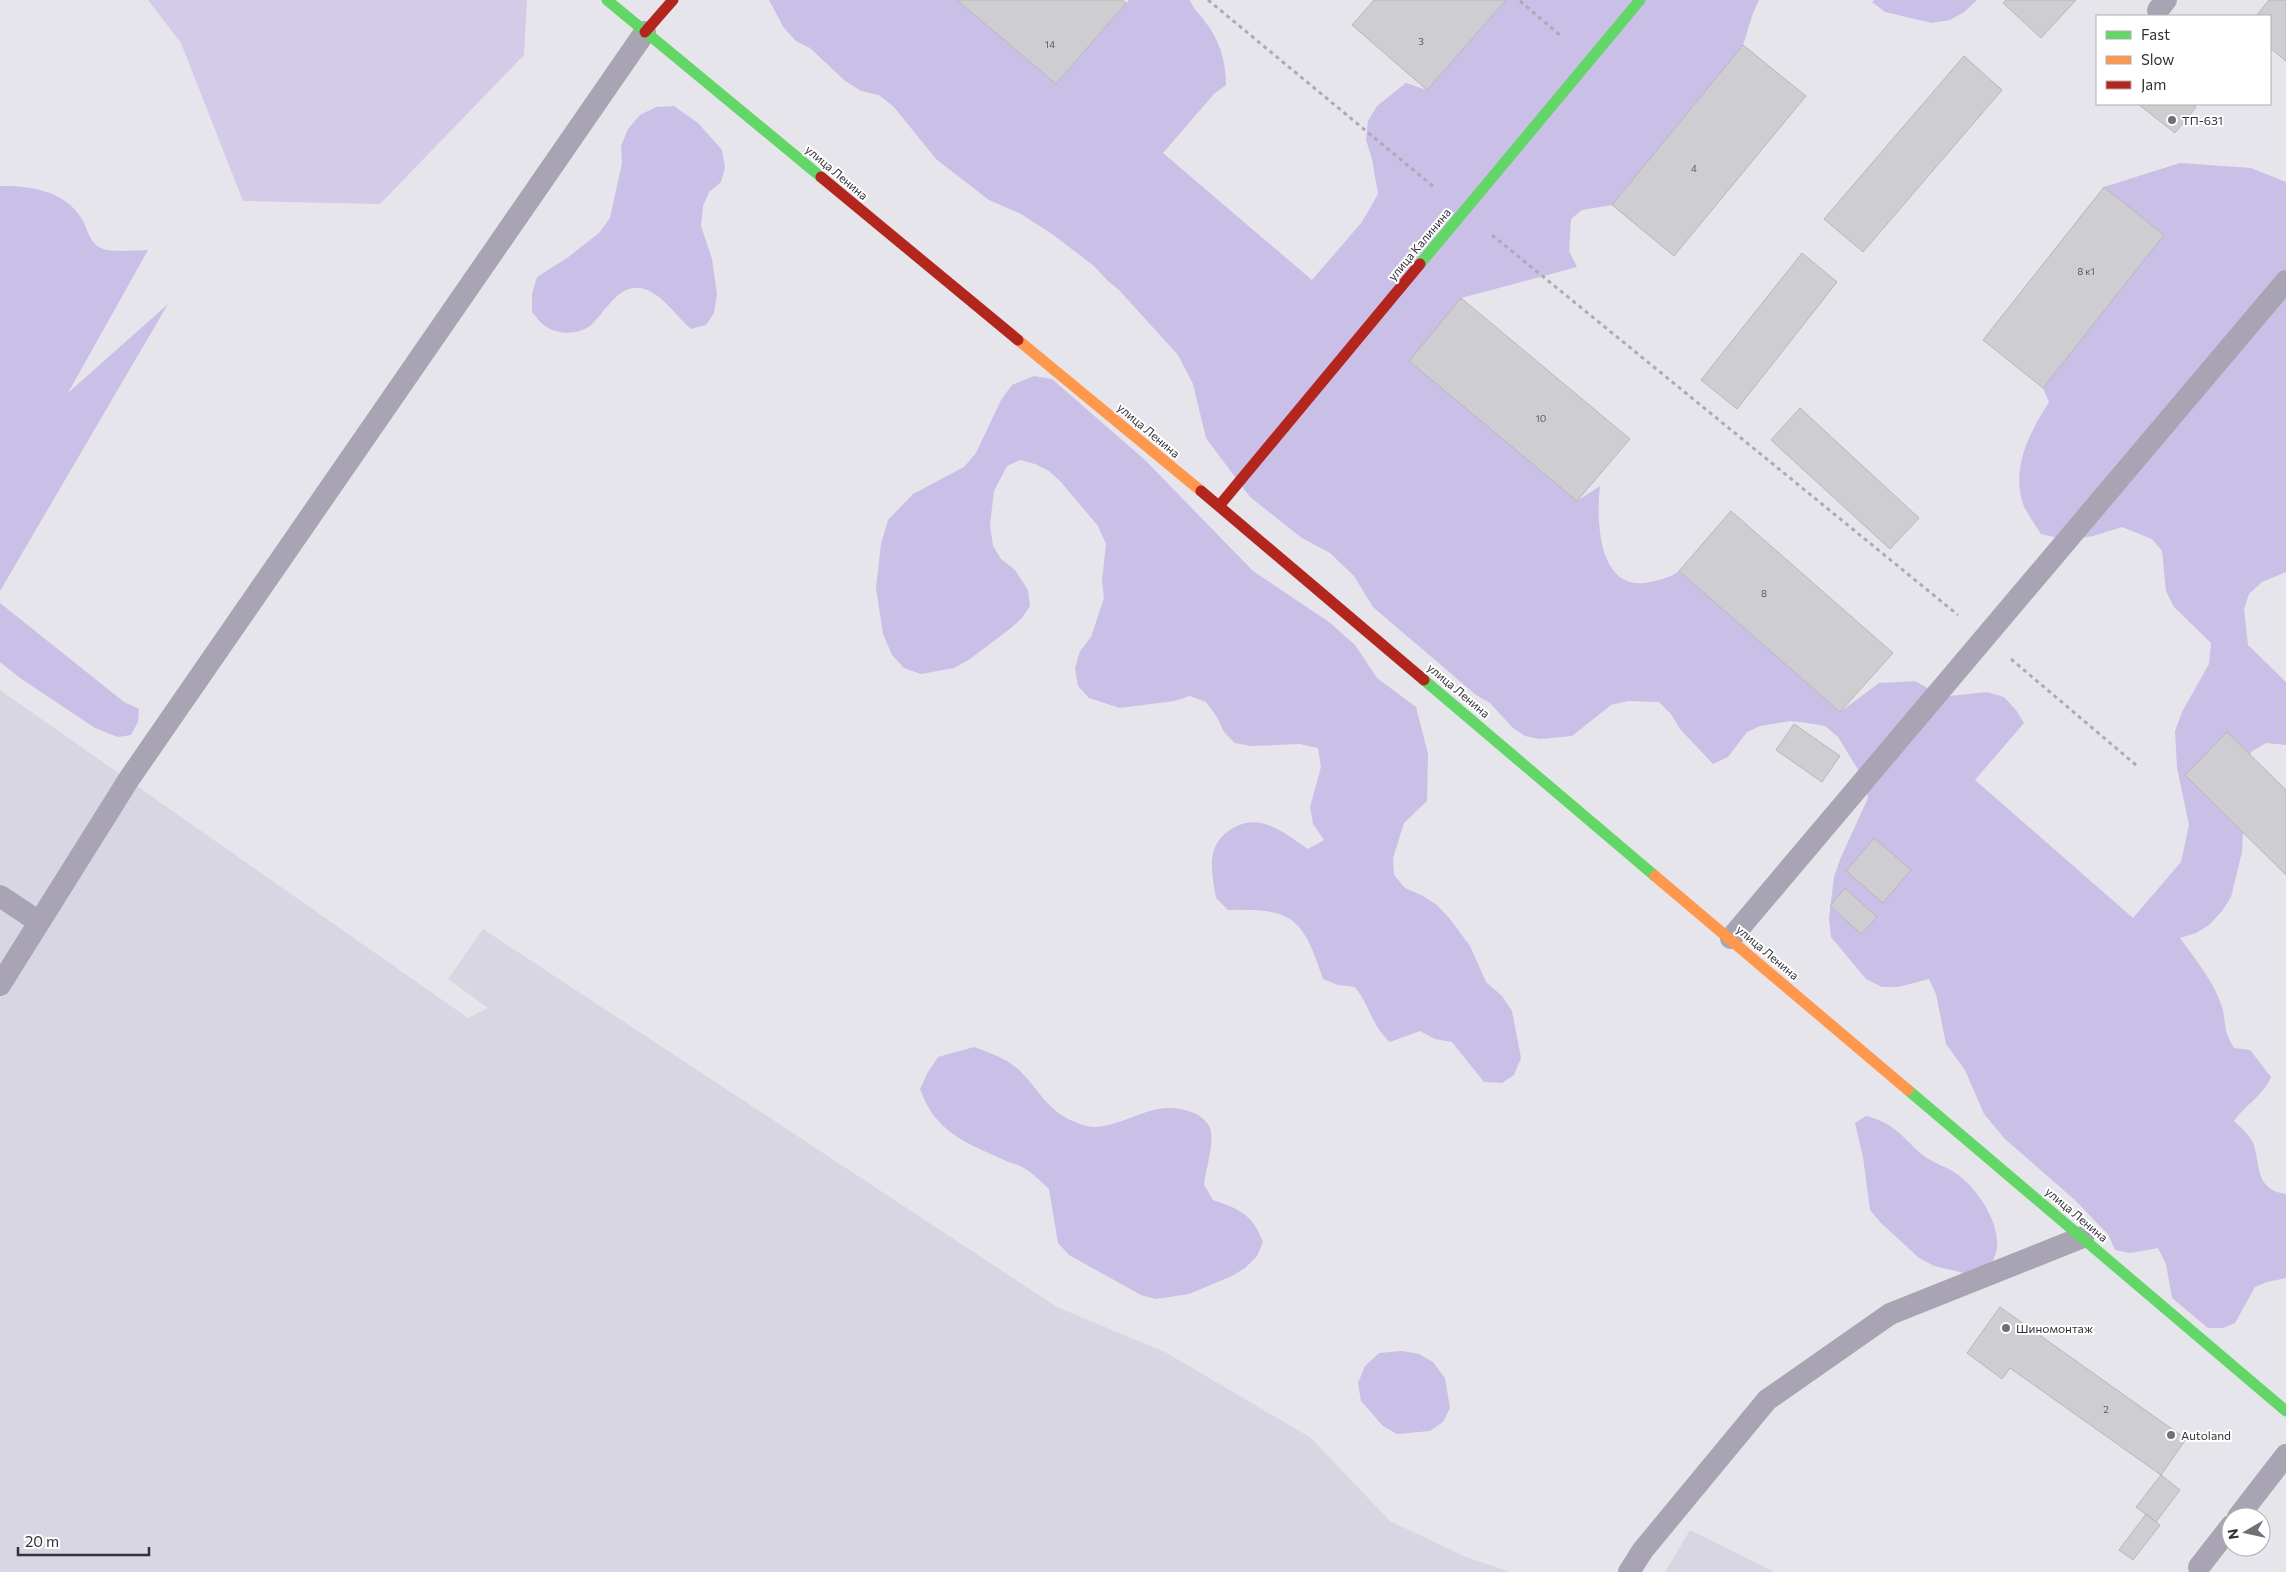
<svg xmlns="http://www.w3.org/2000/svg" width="2286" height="1572" viewBox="0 0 2286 1572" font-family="Commissioner,sans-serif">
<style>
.built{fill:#d9d6e3}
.green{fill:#d3cbe7}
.forest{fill:#cabfe6}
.building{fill:#cecdd2;stroke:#b7b6ba}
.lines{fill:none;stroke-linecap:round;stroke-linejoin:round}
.path{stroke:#adaab4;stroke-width:3;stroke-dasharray:4 4;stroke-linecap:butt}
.lane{stroke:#a8a4b3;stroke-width:22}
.fast{stroke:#63d668;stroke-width:11}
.slow{stroke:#ff974d;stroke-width:11}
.jam{stroke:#b3261e;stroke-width:11}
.poi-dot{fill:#717075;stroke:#fff;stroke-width:2}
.labels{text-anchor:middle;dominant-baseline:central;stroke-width:4;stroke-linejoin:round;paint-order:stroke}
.number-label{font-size:10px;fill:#5b5a5e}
.poi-label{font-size:12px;fill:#323136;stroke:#fff;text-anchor:start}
.street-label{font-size:12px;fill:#323136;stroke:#fff}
</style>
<rect width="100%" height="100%" fill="#e6e5eb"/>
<path class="built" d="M0,690L468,1018L488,1008L448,979L483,929L1057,1307L1165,1352L1311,1438L1390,1521L1466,1557L1510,1572H0Z
M1690,1530L1775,1572H1665Z"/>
<path class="green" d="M148,0H527L524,55L380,204L243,201L181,43Z"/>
<path class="forest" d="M769,0H957L1056,84L1129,0H1190C1193,9 1198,12 1203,19C1219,38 1226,60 1226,85L1214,94L1163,153L1312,280L1362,222L1378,194L1372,159L1366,140L1368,121L1377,106L1406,83L1427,90L1506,0H1759L1753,13L1743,45L1612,205L1582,210L1571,219L1569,251L1577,267L1461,298L1410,361L1577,501L1600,486C1596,520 1598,594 1650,582C1660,580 1672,577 1679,571L1840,712L1879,683L1915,681L1931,690L1950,696L1987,692L2004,697L2016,710L2024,723L1975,780L2133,918L2181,862L2189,825L2177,768L2175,731L2182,712L2209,664L2211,643L2174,607L2166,591L2162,551L2152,539L2122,527L2093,536L2075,539L2058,538L2041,534C2035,524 2027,514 2023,504C2011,467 2030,432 2049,402L2043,388L2164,235L2104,187L2180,163L2251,168L2286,182V572L2262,582L2249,594L2244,609L2248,645L2286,682V745L2266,743L2251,752L2246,767L2242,852L2231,897L2222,911L2209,925L2196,933L2180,938C2195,959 2212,979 2221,1004C2227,1021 2222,1030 2234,1048L2250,1050L2271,1077C2263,1096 2246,1104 2234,1121C2240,1127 2251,1136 2254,1145C2260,1167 2256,1190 2286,1194V1278L2267,1282L2255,1287L2235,1323L2223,1328H2208L2172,1298L2166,1264L2158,1248L2130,1253L2115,1250L2108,1234L2097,1223L2076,1201L2005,1139L1984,1114L1965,1070L1946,1044L1936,994L1929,979L1898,987H1882L1866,979L1831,937L1829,918L1834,877L1841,857L1868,798L1865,781L1838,737L1825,726L1807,723L1791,721L1760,726L1747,732L1728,757L1713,764L1680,729L1671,714L1659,702L1628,701L1611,705L1572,736L1540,739L1525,736L1513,728L1490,703L1476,695L1373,607L1354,576L1330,553L1302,538L1250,497L1206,438L1193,384L1178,355L1119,290L1107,280L1094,266L1052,234L1021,214L989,200L936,159L894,107L879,95L861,91L844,80L810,48L796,41L784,28Z
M1874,0H1977L1964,12L1950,20L1932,23L1885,12L1872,2Z
M674,106L698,123L722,150L725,167L721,182L709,192L703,206L701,226L712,259L717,294L714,313L706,325L691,329C676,316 664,296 645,289C620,282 608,308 594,322C583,335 559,336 545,326C540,323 536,316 532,312V294L537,277L567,258L599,233L610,218L622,163L621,146L628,129L640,115L656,107Z
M0,186C32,185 69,192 84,223C88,232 91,244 101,248C111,253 136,250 148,250L68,393L168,304L0,591Z
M1034,376L1052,379L1145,460L1253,571L1329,622L1355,645L1377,678L1416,707L1428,754L1427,801L1404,823L1393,858L1394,875L1405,888L1423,896L1437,905L1450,919L1470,946L1486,982L1502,996L1512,1011L1521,1058L1514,1075L1502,1083L1484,1082L1452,1042L1435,1039L1420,1031L1390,1042C1371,1025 1370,1006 1355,987L1338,985L1323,979C1303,918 1293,908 1228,910L1216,898C1211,869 1205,843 1235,827C1242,823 1253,821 1261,823C1279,827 1294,840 1308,849L1324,840L1313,824L1310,807L1321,767L1318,748L1300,744L1251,746L1235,743L1224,732L1217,717L1206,702L1190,696L1174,701L1120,708L1089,698L1078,686L1075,668L1080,651L1091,637L1104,598L1102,581L1106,544L1098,526L1061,482L1049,471L1035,464L1020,460L1007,466L994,491L990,525L993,546L1001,559L1015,570L1028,590L1030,606L1022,618L1011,628L970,659L954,668L921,674L904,668L892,655L883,634L876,588L881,544L888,520L913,494L964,467L976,453L1001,400L1012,385Z
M0,603L124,702L139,709L138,722L131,735L118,737L95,728L20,678L0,662Z
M974,1047C990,1053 1009,1059 1021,1072C1038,1089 1049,1112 1073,1121C1079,1124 1088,1127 1095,1127C1133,1124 1154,1097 1194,1113C1202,1117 1210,1123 1211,1132C1213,1149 1206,1168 1204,1185L1213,1200C1240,1209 1253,1215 1263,1242L1257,1256L1245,1268L1232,1276L1189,1294L1156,1299L1141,1295L1069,1255L1058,1243L1049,1189C1041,1182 1032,1172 1022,1167C1017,1164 1010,1163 1004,1160C965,1142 936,1133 920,1089L928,1072L938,1057Z
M1866,1116C1897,1124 1901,1137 1924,1156C1933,1163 1945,1166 1954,1172C1977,1187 2000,1222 1997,1249C1996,1254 1993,1259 1992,1264L1964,1273L1934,1266L1919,1258L1881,1223L1870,1210L1863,1157L1855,1123Z
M1402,1351L1419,1354L1433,1362L1445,1378L1450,1408L1443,1422L1430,1431L1397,1434L1383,1426L1361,1401L1358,1383L1365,1366L1379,1353Z"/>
<path class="building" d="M957,0H1122L1126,3L1056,84Z
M1374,0H1506L1427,90L1352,25Z
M2006,0H2076L2041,38L2003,3Z
M2269,0H2286V61L2270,48V16H2256Z
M1743,45L1806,96L1674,256L1612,205Z
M1964,56L2002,90L1863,252L1824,219Z
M2138,104H2192L2196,107L2175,133Z
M2104,187L2164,235L2043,388L1983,340Z
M1802,253L1837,282L1737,409L1701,380Z
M1461,298L1630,439L1577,501L1409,361Z
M1800,408L1919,518L1890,549L1771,440Z
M1731,511L1893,653L1840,712L1679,571Z
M1794,724L1840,756L1822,782L1776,750Z
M2227,732L2286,790V875L2185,775Z
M1874,838L1911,870L1883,903L1846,871Z
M1845,888L1877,917L1861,934L1830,906Z
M2000,1307L2186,1439L2161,1475L2010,1368L2002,1379L1967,1353Z
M2161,1475L2180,1490L2156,1522L2136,1507Z
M2146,1514L2160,1525L2133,1560L2119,1550Z"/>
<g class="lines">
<path class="path" d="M1208,0L1435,188
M1520,1L1561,36
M1492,235L1958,615
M2011,659L2136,765"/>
<path class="lane" d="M2158,10L2166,0
M0,896L39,922
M1731,938L2286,281
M0,985L129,779L645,32
M2238,1517L2286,1455
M2199,1567L2231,1526
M1629,1572L1643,1550L1767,1400L1890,1314L2083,1237"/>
<path class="fast" d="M607,0L821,177
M1420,264L1640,0
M1424,680L1655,876
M1908,1090L2286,1411"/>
<path class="slow" d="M1018,340L1201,491
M1655,876L1908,1090"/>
<path class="jam" d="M645,32L673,0
M821,177L1018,340
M1201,491L1424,680
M1219,506L1420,264"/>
</g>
<g class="poi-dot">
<circle cx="2172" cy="120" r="5"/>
<circle cx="2006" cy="1328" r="5"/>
<circle cx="2171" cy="1435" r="5"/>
</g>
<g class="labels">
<g class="number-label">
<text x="1421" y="41">3</text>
<text x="1050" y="44">14</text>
<text x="1694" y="168">4</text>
<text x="2086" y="271">8 к1</text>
<text x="1541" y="418">10</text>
<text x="1764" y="593">8</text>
<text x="2106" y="1409">2</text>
</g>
<g class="poi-label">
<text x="2182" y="120">ТП-631</text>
<text x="2016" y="1328">Шиномонтаж</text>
<text x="2181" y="1435">Autoland</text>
</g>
<g class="street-label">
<text transform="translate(837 172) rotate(40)">улица Ленина</text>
<text transform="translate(1419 244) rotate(-50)">улица Калинина</text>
<text transform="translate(1149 430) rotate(40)">улица Ленина</text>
<text transform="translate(1459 690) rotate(40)">улица Ленина</text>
<text transform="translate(1768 952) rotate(40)">улица Ленина</text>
<text transform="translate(2077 1214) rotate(40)">улица Ленина</text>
</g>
</g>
<rect x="2096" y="15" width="175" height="90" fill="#ffffff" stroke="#adadaf"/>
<rect x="2106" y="31" width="25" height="8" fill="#63d668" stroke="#adadaf"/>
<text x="2141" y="40" font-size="15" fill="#323136">Fast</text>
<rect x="2106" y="56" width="25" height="8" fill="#ff974d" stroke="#adadaf"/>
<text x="2141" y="65" font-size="15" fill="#323136">Slow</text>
<rect x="2106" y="81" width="25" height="8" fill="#b3261e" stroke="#adadaf"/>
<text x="2141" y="90" font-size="15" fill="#323136">Jam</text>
<g transform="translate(2246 1532) rotate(261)"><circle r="24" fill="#ffffff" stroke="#adadaf"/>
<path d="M0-4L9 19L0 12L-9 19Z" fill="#717075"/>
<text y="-8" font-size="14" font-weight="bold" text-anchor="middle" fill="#323136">N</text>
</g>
<path d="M18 1547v8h131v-8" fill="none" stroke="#323136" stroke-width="2.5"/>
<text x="25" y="1547" font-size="15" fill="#323136" stroke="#ffffff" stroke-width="4" paint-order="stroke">20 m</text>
</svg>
